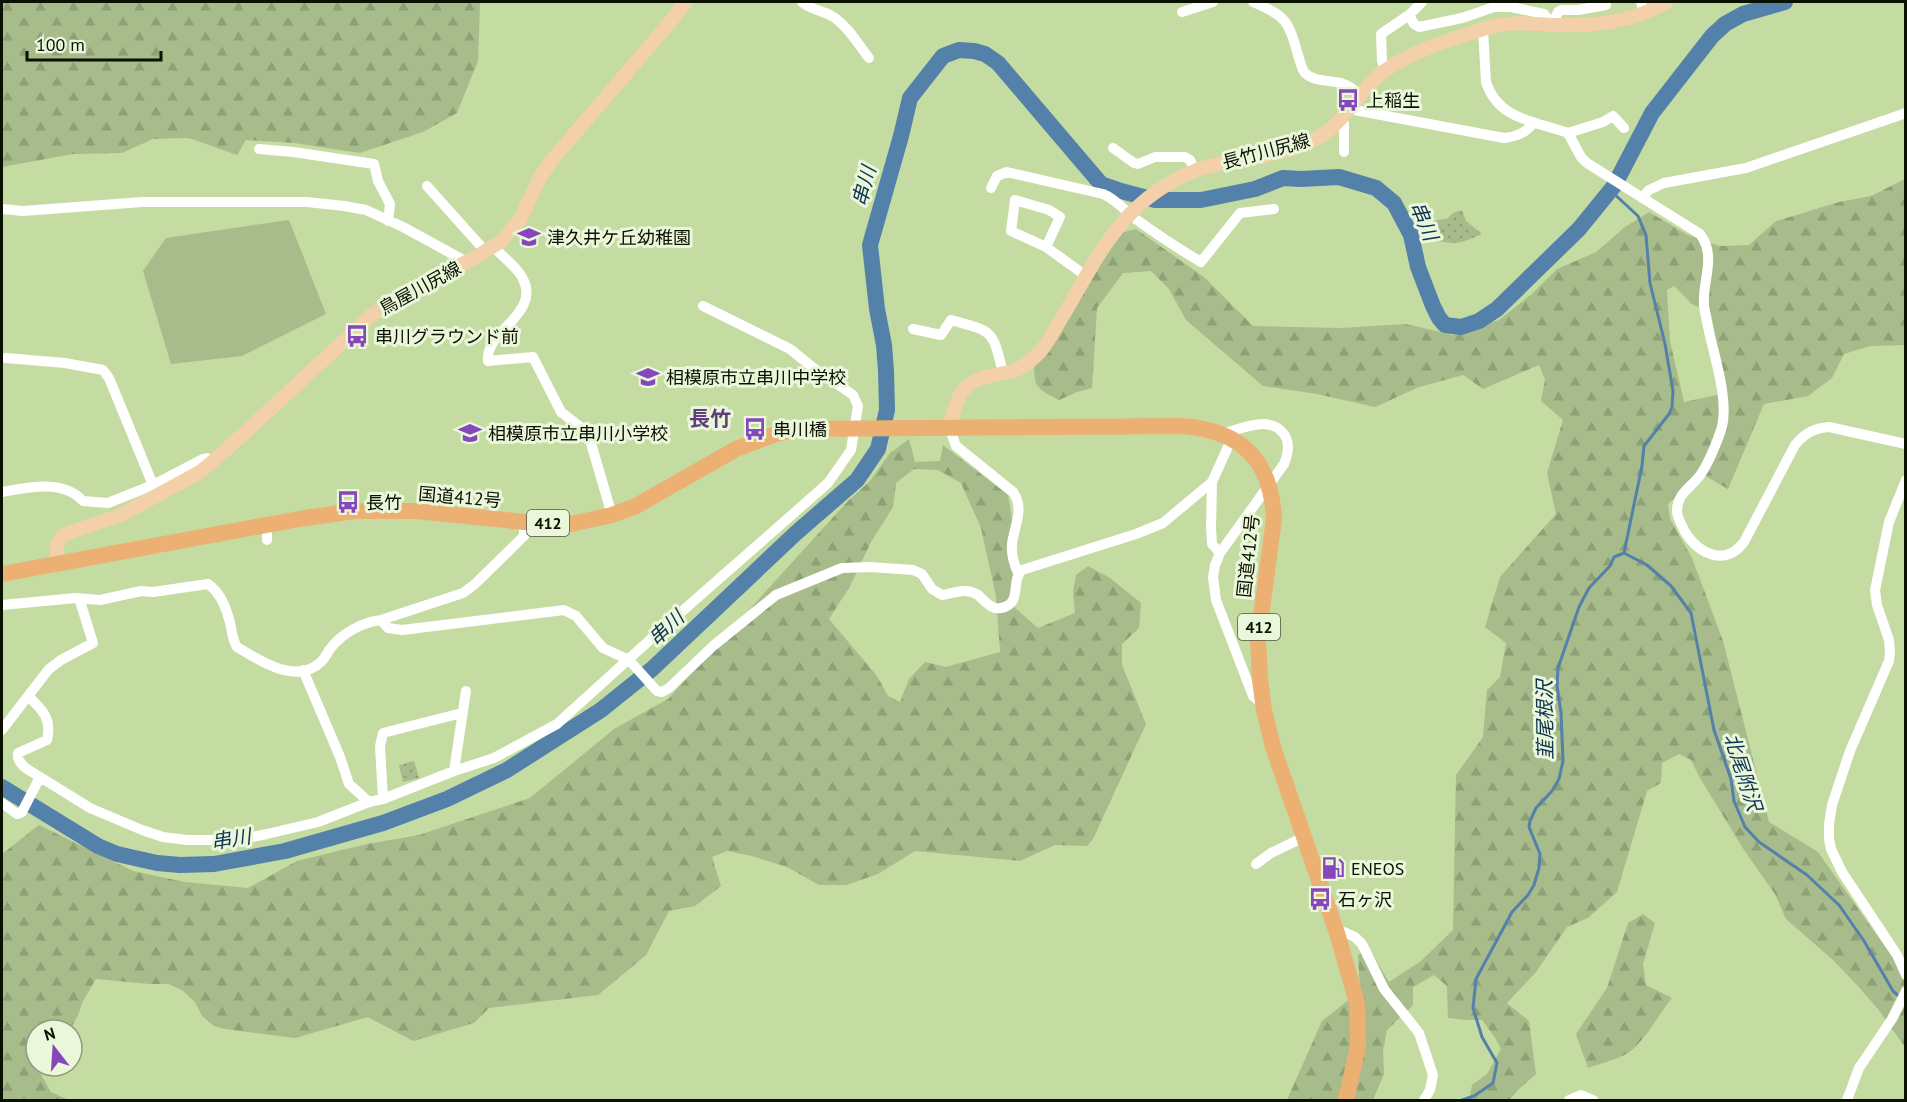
<svg xmlns="http://www.w3.org/2000/svg" width="1907" height="1102" viewBox="0 0 1907 1102" font-family="'PT Sans','Noto Sans JP',sans-serif">
<style>
.green{fill:url(#green-dots)}
.forest{fill:url(#forest-firs);fill-rule:evenodd}
.pitch{fill:#a7bb8b}
.lines{fill:none;stroke-linecap:round;stroke-linejoin:round}
.stream{stroke:#5381aa;stroke-width:3}
.river{stroke:#5381aa;stroke-width:16}
.minor{stroke:#fff;stroke-width:10}
.major{stroke:#f4d0aa;stroke-width:14}
.highway{stroke:#ecb072;stroke-width:16}
.labels{text-anchor:middle;dominant-baseline:central;stroke-width:6;stroke-linejoin:round;paint-order:stroke}
.shield{fill:#ebf7db;stroke:#4e5642;stroke-width:1.5}
.shield-label{font-size:16px;font-weight:bold;fill:#0a1100}
.poi-label{font-size:18px;fill:#0a1100;stroke:#ebf7db;text-anchor:start}
.street-label{font-size:18px;fill:#0a1100;stroke:#ebf7db}
.water-label{font-size:20px;font-style:italic;fill:#0e3350;stroke:#ebf7db}
.quarter-label{font-size:21px;font-weight:bold;fill:#5d3f7b;stroke:#ebf7db}
</style>
<defs>
<pattern id="green-dots" width="8" height="8" patternUnits="userSpaceOnUse" patternTransform="scale(1.5)"><rect width="8" height="8" fill="#a7bb8b"/><path d="M2 2h.1M6 6h.1" fill="none" stroke="#8ea076" stroke-width="1.8" stroke-linecap="round"/></pattern>
<pattern id="forest-firs" width="22" height="20" patternUnits="userSpaceOnUse" patternTransform="scale(1.5)"><rect width="22" height="20" fill="#a7bb8b"/><path d="M5 1l3.5 6h-7zM16 11l3.5 6h-7z" fill="#8ea076"/></pattern>
</defs>
<rect width="100%" height="100%" fill="#c4dba2"/>
<path class="green" d="M1462,210L1466,221L1482,234C1473,238 1463,243 1452,243C1447,243 1442,241 1436,241L1429,221L1447,219L1453,213Z
M414,761L419,778L403,782L399,765Z"/>
<path class="forest" d="M2,2H480L478,61L457,113L423,132L360,153L294,143L246,140L237,155L189,138L153,139L122,153L73,154L2,167Z
M1905,179V345L1870,346L1844,354L1832,378L1808,396L1764,404L1728,489L1700,473L1668,504L1670,519L1692,558L1723,641L1769,822L1818,852L1905,975V1047L1878,1009L1856,984L1833,960L1786,919L1775,894L1744,850L1700,778L1691,760L1679,754L1662,763L1661,783L1647,791L1617,892L1588,918L1567,927L1536,972L1507,1003L1529,1021L1536,1074L1519,1089L1509,1100H1469L1472,1085L1487,1074L1501,1049L1494,1036L1482,1020H1467L1448,1018L1447,986L1434,975L1413,987V1005L1387,1030L1383,1051L1384,1074L1373,1100H1287L1322,1021L1360,991L1358,955L1368,947L1389,982L1421,961L1453,930L1456,775L1483,737L1487,690L1500,677L1506,643L1485,627L1500,577L1556,514L1547,473L1563,420L1541,401L1545,380L1539,365L1483,389L1463,375L1419,387L1375,407L1317,394L1263,386L1186,320L1169,289L1151,271L1123,273L1097,308L1092,388L1077,392L1059,400C1035,388 1033,386 1035,359L1117,234L1136,229L1204,277L1253,326L1341,328L1406,324L1453,335L1499,320L1532,294L1557,269L1596,252L1625,227L1649,212L1688,235L1720,246L1749,245L1776,221L1839,202L1871,196ZM1674,286L1692,304L1711,313L1726,393L1684,402L1670,341L1667,290Z
M909,439L915,462L940,461L943,445L1008,495L1018,558L1014,577L1015,608L1038,628L1075,613L1073,592L1076,575L1088,566L1110,578L1141,603L1139,628L1122,644V665L1146,724L1093,839L1087,846L1055,845L1020,861L915,851L878,874L846,885H819L787,867L752,856L727,851L712,857L721,886L695,906L669,911L646,955L598,995L489,1008L474,1023L413,1041L368,1017L295,1038L225,1029L214,1026L202,1016L195,1002L183,991L169,984H150L96,979L83,1001L78,1015L70,1030H36L35,1064L51,1092L69,1100H2V854L39,825L133,871L185,882L248,888L297,861L367,844L419,835L530,798L614,729L668,699L848,501L870,481L890,453ZM914,469L938,470L961,483L981,528L996,596L1000,652L946,667L925,662L909,679L900,702L888,696L877,676L829,619L850,586L871,542L893,507L896,483Z
M1643,914L1655,923L1643,964L1646,985L1672,998C1658,1015 1646,1040 1628,1053C1617,1060 1600,1063 1588,1068L1576,1034L1607,988L1628,923Z"/>
<path class="pitch" d="M289,220L326,314L242,356L171,364L143,271L166,238Z"/>
<g class="lines">
<path class="stream" d="M1611,191L1638,216L1646,235L1650,283L1665,344L1673,391L1672,407L1669,414L1644,446L1642,466L1624,553
M1624,553L1647,565L1671,586L1691,613L1714,730L1731,779L1734,801L1745,827L1759,842L1807,875L1839,905L1864,941L1893,991L1901,998
M1462,1100L1474,1096L1493,1083L1497,1063L1482,1037L1473,1008L1476,979L1512,912L1528,895L1534,885L1539,868L1540,854L1529,827L1530,821L1536,808L1552,791L1559,779L1563,761L1561,713L1557,686L1558,668L1579,607L1589,588L1610,566L1614,557L1624,553"/>
<path class="river" d="M2,787L98,846L117,854L157,863L180,865L214,864L285,851L383,823L447,799L507,770L601,710L652,669L796,533L857,480L878,449L887,410L886,371L884,345L877,309L870,245L901,136L910,98L943,56L959,50L974,51L985,54L998,63L1101,184L1121,191L1155,200H1201L1255,189L1283,178L1301,179L1339,177L1376,188L1394,203L1411,235L1418,267L1433,306L1439,318L1445,325L1461,327L1479,321L1497,309L1579,229L1614,186L1652,113L1712,36L1725,24L1743,14L1785,2"/>
<path class="minor" d="M802,2C812,11 824,10 835,18C849,28 858,44 869,58
M1253,2C1287,17 1288,20 1298,55C1300,61 1301,68 1305,73C1314,82 1330,80 1341,83C1349,85 1355,90 1361,96
M1641,2L1644,13
M1182,12L1213,2
M1409,15L1422,2
M1483,29L1486,82C1498,120 1535,121 1568,133L1581,157L1587,163L1700,234C1717,256 1702,281 1704,305C1708,341 1730,393 1722,427C1718,440 1709,462 1701,474C1692,487 1677,493 1677,511C1677,518 1682,525 1685,532C1699,554 1725,567 1744,542L1795,445C1805,433 1814,428 1829,427L1906,444
M1385,70L1382,60L1381,34L1409,15L1414,24L1419,27L1462,18L1494,7H1511L1544,14L1552,24L1558,12L1561,10H1578L1606,5
M1349,109L1504,138C1515,137 1529,132 1533,122
M1342,117L1344,124V152
M1568,133L1603,122L1613,116L1624,128
M1113,148L1134,163L1138,164L1155,157H1185L1190,160L1195,171
M259,149L293,152L374,164L378,181L390,204L388,221
M427,186L486,252
M991,188L997,176L1007,172L1103,194C1116,199 1126,212 1137,220C1158,235 1179,249 1201,262L1240,213L1274,209
M1642,198L1649,190L1664,183L1746,168L1906,113
M2,209L23,211L142,202H307L344,206L366,210L403,227L467,262
M494,247C503,258 517,266 523,279C541,314 484,332 488,361L533,357L561,412L588,433L612,515
M1046,247L1060,217L1049,210L1015,200L1011,231L1046,247L1086,276
M913,329L941,335L951,320C994,332 992,329 1003,373
M6,358L65,363L103,370L109,378L153,485L203,459L207,458L212,462
M949,427L956,446L1013,492C1025,509 1014,526 1012,544C1011,555 1014,564 1018,573
M1222,434C1240,429 1269,415 1283,433C1291,442 1288,454 1284,464L1220,553L1215,565L1213,577L1216,600L1253,696L1263,704
M1906,480L1889,522L1875,590L1877,605L1889,640L1890,653L1889,661L1850,751L1832,805L1829,824V839L1831,849L1842,872L1897,955L1906,975
M1212,482L1211,528L1212,544L1220,553
M2,492C28,487 63,479 83,501L108,503L153,485
M524,522V536L475,584L463,593L381,620L388,628L402,630L564,610L576,616L603,648L629,660L657,691L662,692L669,688L713,646L776,595L842,568L870,567L913,570L922,574L932,589L942,595C955,593 966,587 978,595C982,598 984,602 988,604C992,608 996,609 1001,608C1023,604 1010,581 1022,570L1136,534L1163,523L1212,482L1232,438
M267,540V525
M2,605L76,598L100,600L141,591L153,592L208,584C220,592 227,609 230,623C232,631 232,639 237,647C260,661 297,686 322,661C325,658 327,653 330,649C341,634 362,622 381,620
M303,670L340,757L349,784L369,802
M2,730L28,696
M454,771L466,691
M40,777C31,771 16,765 18,753L47,740C52,719 43,710 28,696L49,669L61,660L93,643L79,598
M383,799L380,746L383,733L462,713
M2,803L17,814L22,812L40,777L90,808L142,830L163,837L187,840H237L267,834L318,822L369,802L383,799L454,771L494,758L557,724L663,628L819,491L828,483L851,450L858,406L853,395L811,366L790,349L703,306
M1256,864L1271,853L1304,837
M1337,933L1344,932L1355,937L1362,944L1384,989L1419,1033L1433,1075L1430,1090L1424,1100
M1569,1100L1581,1095L1593,1100
M1847,1100L1859,1068L1892,1019L1906,991"/>
<path class="major" d="M949,427C953,416 955,402 962,392C976,373 999,377 1018,369C1027,365 1034,358 1041,351C1051,338 1058,323 1067,309C1102,248 1127,197 1197,170C1235,156 1284,159 1319,137C1344,122 1357,95 1378,76C1406,52 1455,38 1490,27C1511,21 1531,24 1553,25C1592,26 1633,23 1666,2
M57,565V544L63,535L121,515L200,472L226,450L372,315L406,292L476,257L500,242L520,220L539,179L551,161L660,34L686,2"/>
<path class="highway" d="M2,574L299,519L354,511H416L524,522L571,524L612,515L636,506L736,449L776,434L798,429L1183,426C1241,431 1271,459 1274,519L1258,639L1260,680L1264,710L1273,747L1337,933L1357,1003L1358,1046L1346,1100"/>
</g>
<defs>
<g id="bus-bare" transform="scale(1.8)"><path d="M-5-6H5V4H4V6H2V4H-2V6H-4V4H-5ZM-3.5-4V0h7V-4ZM-3.5 1.2v1.5H-2V1.2ZM2 1.2v1.5H3.5V1.2Z" fill="#8647bc" stroke="#ebf7db" stroke-width="2.5" paint-order="stroke"/></g>
<g id="school-bare" transform="scale(1.8)"><path d="M0-5L7-2L0 1L-7-2ZM-4 1L0 2.5L4 1V4Q0 6-4 4Z" fill="#8647bc" stroke="#ebf7db" stroke-width="2.5" paint-order="stroke"/></g>
<g id="fuel-bare" transform="scale(1.8)"><path d="M-5.5-6h7V0h2V4h1.3V-2.5L3-4.5l.8-.8L6-3V5H2.5V1h-1V6h-7ZM-4.2-4.7v3.2H.2V-4.7Z" fill="#8647bc" stroke="#ebf7db" stroke-width="2.5" paint-order="stroke"/></g>
</defs>
<g fill-rule="evenodd">
<use href="#bus-bare" x="1348" y="100"/>
<use href="#school-bare" x="529" y="237"/>
<use href="#bus-bare" x="357" y="336"/>
<use href="#school-bare" x="648" y="377"/>
<use href="#bus-bare" x="755" y="429"/>
<use href="#school-bare" x="470" y="433"/>
<use href="#bus-bare" x="348" y="502"/>
<use href="#fuel-bare" x="1333" y="868"/>
<use href="#bus-bare" x="1320" y="899"/>
</g>
<g class="labels">
<g class="shield">
<rect x="527" y="510" width="42" height="26" rx="4.5"/>
<rect x="1238" y="614" width="42" height="26" rx="4.5"/>
</g>
<g class="shield-label">
<text x="548" y="523">412</text>
<text x="1259" y="627">412</text>
</g>
<g class="poi-label">
<text x="1366" y="100">上稲生</text>
<text x="547" y="237">津久井ケ丘幼稚園</text>
<text x="375" y="336">串川グラウンド前</text>
<text x="666" y="377">相模原市立串川中学校</text>
<text x="773" y="429">串川橋</text>
<text x="488" y="433">相模原市立串川小学校</text>
<text x="366" y="502">長竹</text>
<text x="1351" y="868">ENEOS</text>
<text x="1338" y="899">石ヶ沢</text>
</g>
<g class="street-label">
<text transform="translate(1266 151) rotate(-15)">長竹川尻線</text>
<text transform="translate(420 288) rotate(-29)">鳥屋川尻線</text>
<text transform="translate(460 497) rotate(5)">国道412号</text>
<text transform="translate(1248 556) rotate(-84)">国道412号</text>
</g>
<g class="water-label">
<text transform="translate(864 186) rotate(-75)">串川</text>
<text transform="translate(1424 221) rotate(67)">串川</text>
<text transform="translate(666 628) rotate(-43)">串川</text>
<text transform="translate(1545 720) rotate(-91)">韮尾根沢</text>
<text transform="translate(1743 772) rotate(72)">北尾附沢</text>
<text transform="translate(231 839) rotate(-9)">串川</text>
</g>
<g class="quarter-label">
<text x="710" y="418">長竹</text>
</g>
</g>
<rect width="1907" height="1102" fill="none" stroke="#0a1100" stroke-width="6"/>
<g transform="translate(54 1048) rotate(343)"><circle r="28" fill="#ebf7db" stroke="#919b83" stroke-width="1.5"/>
<path d="M0-4.5L10 22L0 15L-10 22Z" fill="#8647bc"/>
<text y="-9" font-size="16" font-weight="bold" text-anchor="middle" fill="#0a1100">N</text>
</g>
<path d="M27 51v9h134v-9" fill="none" stroke="#0a1100" stroke-width="3"/>
<text x="36" y="51" font-size="18" fill="#0a1100" stroke="#ebf7db" stroke-width="4.5" paint-order="stroke">100 m</text>
</svg>
